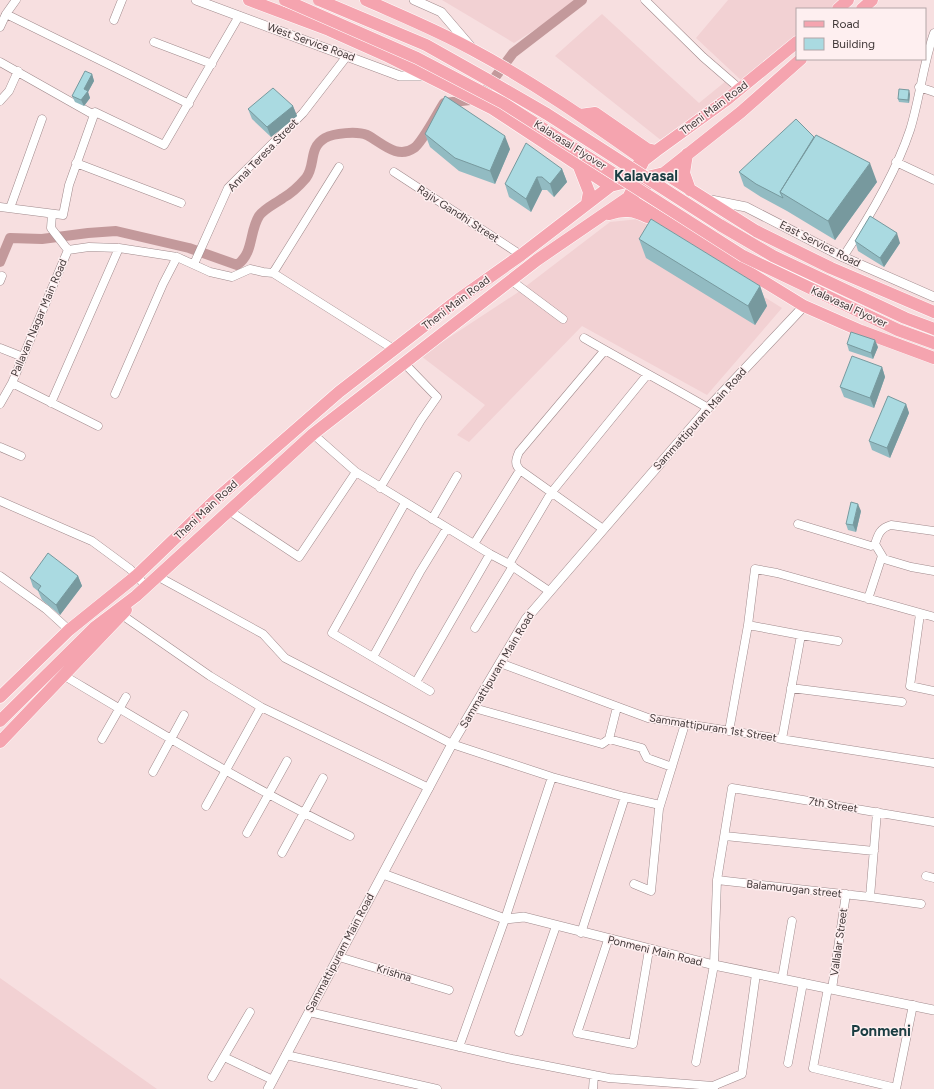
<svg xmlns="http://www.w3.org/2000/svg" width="934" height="1089" viewBox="0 0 934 1089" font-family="Figtree,sans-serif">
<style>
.built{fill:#f2d1d3}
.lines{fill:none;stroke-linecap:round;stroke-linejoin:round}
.canal{stroke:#c3999b;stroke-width:10}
.minor-casing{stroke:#a08a8c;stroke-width:9}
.tertiary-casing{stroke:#a08a8c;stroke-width:10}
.primary-casing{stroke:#fff;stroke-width:13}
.minor{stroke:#fff;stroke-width:8}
.tertiary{stroke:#fff;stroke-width:9}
.primary{stroke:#f5a4af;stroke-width:12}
.primary-bridge-casing{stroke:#fff;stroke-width:13;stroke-linecap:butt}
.primary-bridge{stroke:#f5a4af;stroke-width:12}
.wall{fill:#92bbc2}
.shaded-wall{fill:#77999e}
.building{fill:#aadae1;stroke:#77999e}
.labels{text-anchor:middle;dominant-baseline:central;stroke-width:3;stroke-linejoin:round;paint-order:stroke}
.street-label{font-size:11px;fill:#423939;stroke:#feeff0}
.district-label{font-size:15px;font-weight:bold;fill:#1b3d42;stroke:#feeff0}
</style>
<rect width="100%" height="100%" fill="#f7dfe0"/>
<path class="built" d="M442,0H576L559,14L514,43Z
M728,0H844L833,9H797V38L742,81L696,38Z
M602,14L699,103L726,81L736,91L662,141L555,56Z
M639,219L782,308L707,395L582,326L469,442L457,435L485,405L421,356L517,293L610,222Z
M0,978L157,1089H0Z"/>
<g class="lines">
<path class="canal" d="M0,262L10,238L42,239L88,233L116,231L189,248L237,265C254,253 249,232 259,216C265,208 275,204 283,198C292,193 300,185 306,178C316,165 308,148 325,138C334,133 357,131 367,135C381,142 397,160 414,148C422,143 438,112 444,103L479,99L513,53L582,0"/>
<g class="minor-casing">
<path id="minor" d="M645,0L703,57L740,89
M6,14L16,0
M114,20L122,0
M0,27L6,14L189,104
M154,42L212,64
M0,62L94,115
M919,87L934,92
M0,101L9,91L18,71
M896,162L934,180
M76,163L181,203
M394,172L521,255
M0,207L63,215L69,185L95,112L164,145L239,16
M10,208L42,119
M52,214L51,228L68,250
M843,257C869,218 895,175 910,130C920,98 923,64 934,33
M194,264L228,188L303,113L347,56
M273,273L339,167
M0,281L2,276
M512,281L563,319
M584,338C625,362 667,384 708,408
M0,348L23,357
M12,383L98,426
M115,394L163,284L177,257
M51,403L119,248
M0,404L12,383L68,250L89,247L119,248L177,257L210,272L232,277L250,269L263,272L273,273L395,350
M313,434L356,472L490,554L509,564L549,591
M0,447L21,456
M380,488L421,420L437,397L404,363
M0,501L92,541L130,569L146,586
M405,503L332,633L430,691
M228,510L299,557L356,472
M432,519L457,476
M798,524L871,546L875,544C878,535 880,528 891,525L934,531
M603,529L520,470C514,464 516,459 519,452L605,350
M474,544L520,470
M875,544L884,559L911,567L934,571
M509,564L551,493L647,375
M0,576L46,609L69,630
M157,576L263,634L285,658L452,744L552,777L625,797
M868,599L882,556
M920,614L910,686L934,691
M122,615L210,676L261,707
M748,625L801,635
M475,628L513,566
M373,657L420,572L447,528
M500,663L648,718L934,763
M63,675C157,731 251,788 350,836
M416,682L490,554
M791,688L902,702
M617,707L609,739L642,748L647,758L672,767
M474,708L602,744L609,739
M729,731L748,625L755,569L777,573L934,617
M102,739L126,697
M782,739L801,635L838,641
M153,772L184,715
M206,806L261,707L429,788
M247,833L287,761
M725,836L874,851
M282,853L323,778
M926,876L934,878
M717,880L732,788L934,822
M634,884L651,891L659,809L685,724
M870,897L921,904
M581,933L625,797L660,805
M608,940L577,1033L633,1044L649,950
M339,957L449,990
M782,979L792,921
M828,988L813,1068L896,1088
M832,989L846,894
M309,1012L512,1059L609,1078L713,1086L714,1089
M519,1032L556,926
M459,1047L505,919L552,777
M286,1055L437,1089
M224,1057L273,1080
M696,1062L714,965L717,880L870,897L877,812
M788,1063L803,983
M212,1077L250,1012
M713,1086L742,1074L756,974
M593,1089L594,1075
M896,1089L913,1005"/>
</g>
<g class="tertiary-casing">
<path id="tertiary" d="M196,0L400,76H425
M414,0L441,12L471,47
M711,200L746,207L843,257L934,297
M383,874L505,919L524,917L714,965L934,1010
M268,1089L452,744L526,619L708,408L804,306"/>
</g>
<g class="primary-casing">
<path id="primary" d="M249,0L329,30L385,55L493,109L610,186L664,173L756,231L831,268L934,312
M366,0C402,16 439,31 473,50C533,82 589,121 644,160L641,166
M838,9L848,0
M862,9L872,0
M580,115L595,113L647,149L656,151
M687,154L684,173L690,190
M578,164L589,192L587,203
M631,192L628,198L804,306L861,331L934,358
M609,214C623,209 634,210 647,217
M0,697L69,630L136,576L214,501L339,392L459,299L521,255L656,151L725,101L797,42
M0,721L95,627L136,596L313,434L537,260L664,173L741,112L801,59
M0,742L126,610"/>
</g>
<use href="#minor" class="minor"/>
<use href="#tertiary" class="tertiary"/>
<use href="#primary" class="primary"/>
<g class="primary-bridge-casing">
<path id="primary-bridge" d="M285,0L417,58L503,103L743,256L898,330L934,343
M319,0L426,45L490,81L547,114L720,225L773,256L905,318L934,329"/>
</g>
<use href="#primary-bridge" class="primary-bridge"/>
</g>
<path class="wall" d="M92,74L94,81L88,92L90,98L84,106L75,102L72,96Z
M910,94L909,103L899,102L898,99Z
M293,106L297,116L271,137L252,119L248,109Z
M425,134L510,149L495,184L459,171L430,147Z
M814,137L877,182L835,240L787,211L761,197L744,186L739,172Z
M562,169L567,182L554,197L547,190H542L531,212L509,197L505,184Z
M639,239L760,286L767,306L755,325L646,258Z
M855,241L900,243L884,267L858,251Z
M847,344L878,347L873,359L849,351Z
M882,367L885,377L874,408L844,397L840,387Z
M906,404L909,413L890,458L872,450L869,441Z
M861,511L856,532L848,530L846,524Z
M78,576L82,586L60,615L42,600L38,591L33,587L30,578Z"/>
<path class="shaded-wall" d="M92,74L94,81L88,92L90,98L84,106L81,100L84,89Z
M909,90L910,94L909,103L908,100Z
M293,106L297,116L271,137L267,127Z
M505,136L510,149L495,184L490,171Z
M870,163L877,182L835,240L828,221Z
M562,169L567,182L554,197L550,184Z
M537,177L542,190L531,212L526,199Z
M897,233L900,243L884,267L880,258Z
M760,286L767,306L755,325L748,306Z
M875,340L878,347L873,359L871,353Z
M882,367L885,377L874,408L870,398Z
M906,404L909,413L890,458L887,448Z
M858,504L861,511L856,532L853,525Z
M78,576L82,586L60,615L56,605Z"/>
<path class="building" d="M85,71L92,74L84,89L88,91L81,100L72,96Z
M273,88L293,106L267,127L248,109Z
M899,89L909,90L908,100L898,99Z
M445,96L505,136L490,171L455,158L425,134Z
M796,119L814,137L780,192L783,198L756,184L739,172Z
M816,135L870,163L828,221L780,192Z
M526,143L562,169L550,184L542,177H537L526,199L505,184Z
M870,216L897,233L880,258L855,241Z
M651,219L760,286L748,306L639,239Z
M851,332L875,340L871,353L847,344Z
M852,356L882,367L870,398L840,387Z
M888,396L906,404L887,448L869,441Z
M851,502L858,504L853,525L846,524Z
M48,553L78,576L56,605L38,590L41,586L30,578Z"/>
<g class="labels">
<g class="street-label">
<text transform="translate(311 42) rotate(20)">West Service Road</text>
<text transform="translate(714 108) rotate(-37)">Theni Main Road</text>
<text transform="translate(570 145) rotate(32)">Kalavasal Flyover</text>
<text transform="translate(263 155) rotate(-46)">Annai Teresa Street</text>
<text transform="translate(458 214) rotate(33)">Rajiv Gandhi Street</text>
<text transform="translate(820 244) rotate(27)">East Service Road</text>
<text transform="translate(456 303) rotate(-37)">Theni Main Road</text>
<text transform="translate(849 307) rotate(25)">Kalavasal Flyover</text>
<text transform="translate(39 318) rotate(-67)">Pallavan Nagar Main Road</text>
<text transform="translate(700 419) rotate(-48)">Sammattipuram Main Road</text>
<text transform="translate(206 510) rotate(-43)">Theni Main Road</text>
<text transform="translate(497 670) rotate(-59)">Sammattipuram Main Road</text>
<text transform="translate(713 728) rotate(9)">Sammattipuram 1st Street</text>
<text transform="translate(833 805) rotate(9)">7th Street</text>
<text transform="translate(794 889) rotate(6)">Balamurugan street</text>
<text transform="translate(839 942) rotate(-82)">Vallalar Street</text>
<text transform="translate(655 951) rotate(14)">Ponmeni Main Road</text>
<text transform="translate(340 953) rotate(-62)">Sammattipuram Main Road</text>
<text transform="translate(394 973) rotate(17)">Krishna</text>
</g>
<g class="district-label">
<text x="646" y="176">Kalavasal</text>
<text x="881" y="1031">Ponmeni</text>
</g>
</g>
<rect x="796" y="8" width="130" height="52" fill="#feeff0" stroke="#b3a6a7"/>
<rect x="804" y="21" width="20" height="6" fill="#f5a4af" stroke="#b3a6a7"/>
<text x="832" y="28" font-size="12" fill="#423939">Road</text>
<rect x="804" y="38" width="20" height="12" fill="#aadae1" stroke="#b3a6a7"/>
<text x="832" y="48" font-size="12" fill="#423939">Building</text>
</svg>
